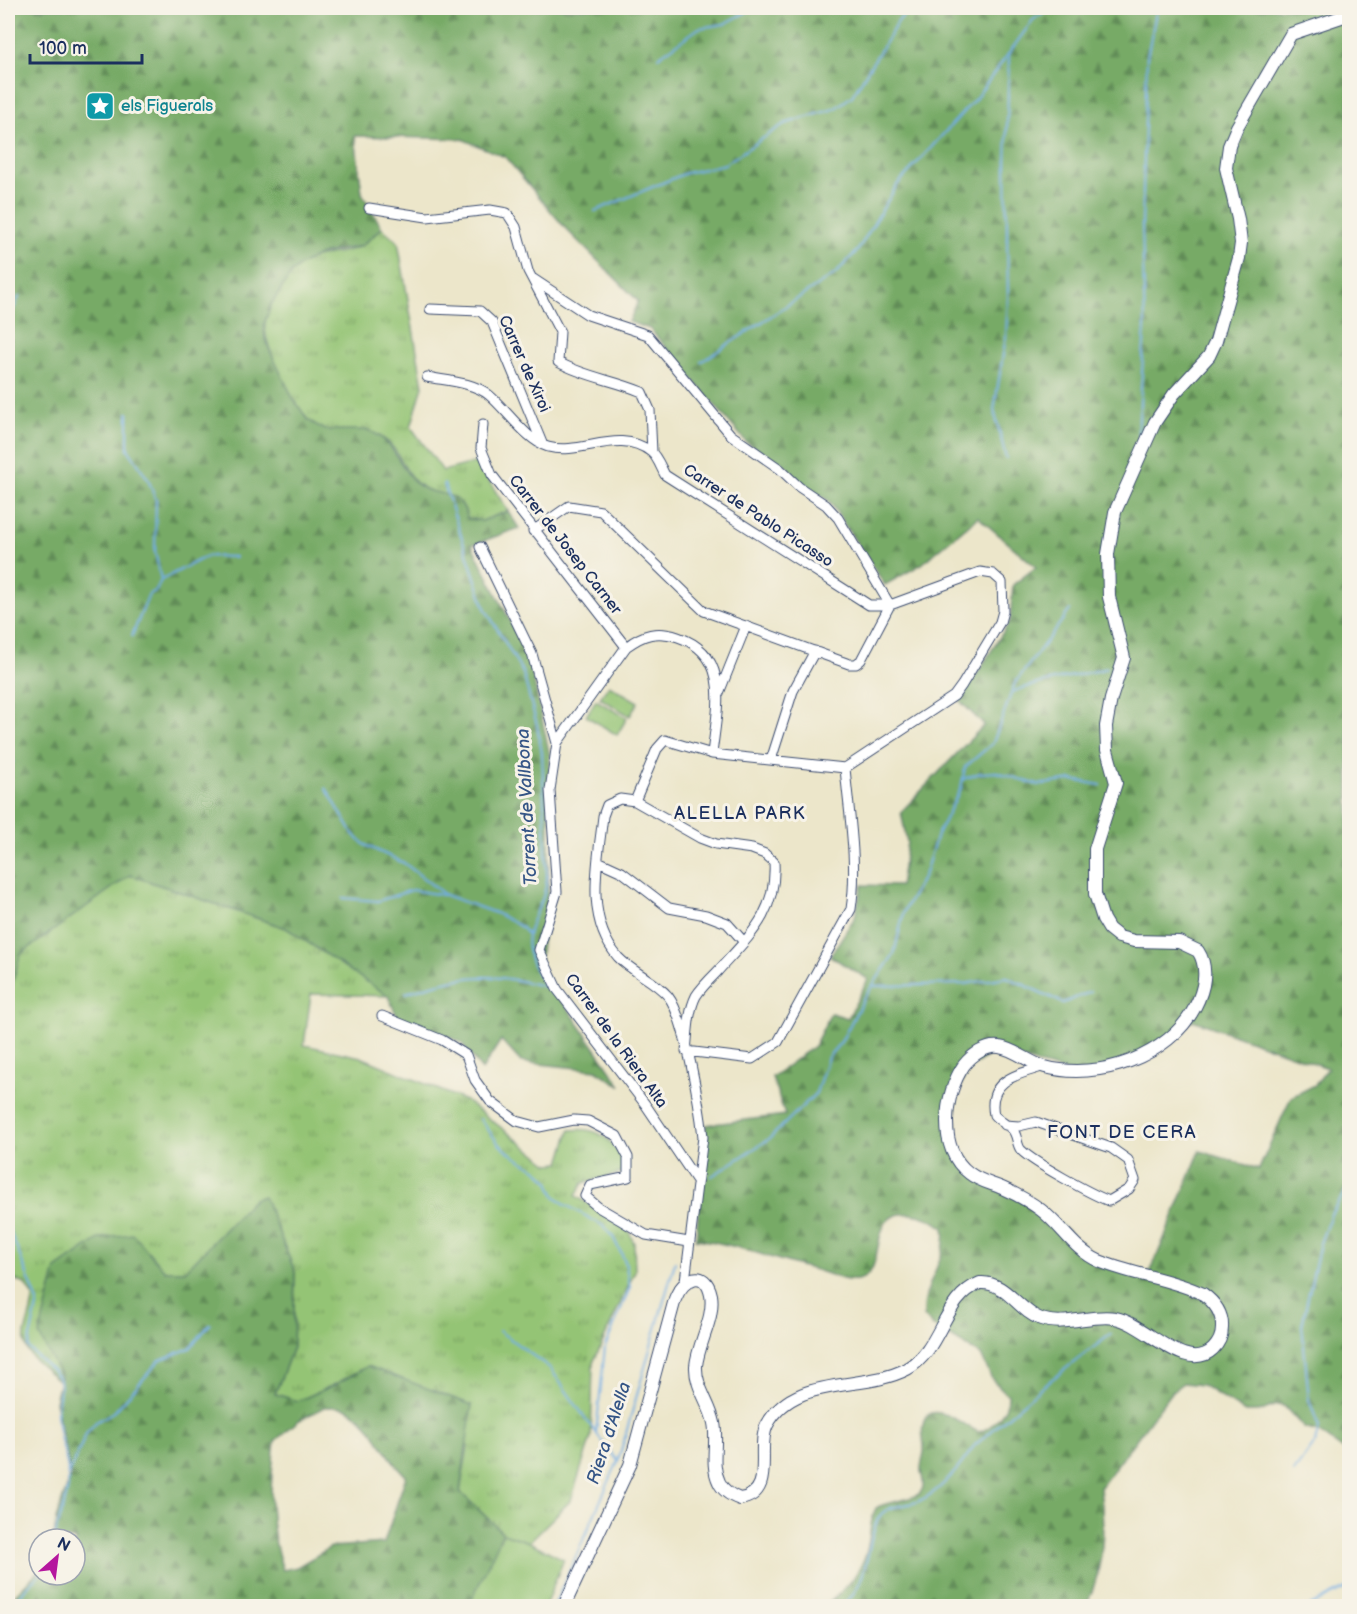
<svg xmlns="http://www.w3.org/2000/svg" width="1357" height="1614" viewBox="0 0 1357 1614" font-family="'Balsamiq Sans',sans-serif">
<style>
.grass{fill:url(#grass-tufts);stroke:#587a69;stroke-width:1.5}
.forest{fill:url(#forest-firs);stroke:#496c62;stroke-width:1.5;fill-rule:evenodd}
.park{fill:#94c474;stroke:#587a69;stroke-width:1.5}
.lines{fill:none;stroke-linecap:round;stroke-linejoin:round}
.stream{stroke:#72ade3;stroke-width:2}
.street-casing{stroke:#3a4a6e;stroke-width:11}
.secondary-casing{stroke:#3a4a6e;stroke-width:14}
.street{stroke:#fff;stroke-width:9}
.secondary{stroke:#fff;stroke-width:12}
.labels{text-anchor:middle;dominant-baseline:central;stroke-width:6;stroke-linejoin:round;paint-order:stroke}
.culture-label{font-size:16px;fill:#0d838f;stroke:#f7f3e8;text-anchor:start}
.street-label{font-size:16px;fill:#1b2f5e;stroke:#f7f3e8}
.water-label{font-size:18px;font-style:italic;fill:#355586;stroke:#f7f3e8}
.neighbourhood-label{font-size:18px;letter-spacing:1.5px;fill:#1b2f5e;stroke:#f7f3e8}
</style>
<defs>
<pattern id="grass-tufts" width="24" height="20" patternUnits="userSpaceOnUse" patternTransform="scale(1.5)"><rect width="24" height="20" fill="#94c474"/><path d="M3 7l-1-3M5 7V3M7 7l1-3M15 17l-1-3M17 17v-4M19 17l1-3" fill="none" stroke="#78a062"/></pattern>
<pattern id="forest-firs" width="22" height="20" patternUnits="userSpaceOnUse" patternTransform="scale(1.5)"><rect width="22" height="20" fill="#7a6"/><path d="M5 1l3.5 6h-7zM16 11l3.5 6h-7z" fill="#618b57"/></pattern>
</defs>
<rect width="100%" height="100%" fill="#f7f3e8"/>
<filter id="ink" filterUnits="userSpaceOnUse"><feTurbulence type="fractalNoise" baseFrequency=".0167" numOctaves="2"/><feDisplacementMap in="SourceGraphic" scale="12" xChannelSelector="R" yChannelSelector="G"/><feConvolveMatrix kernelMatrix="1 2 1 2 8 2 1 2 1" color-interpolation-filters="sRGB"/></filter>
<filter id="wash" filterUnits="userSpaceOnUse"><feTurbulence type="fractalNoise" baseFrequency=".008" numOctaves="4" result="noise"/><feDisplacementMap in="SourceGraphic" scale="24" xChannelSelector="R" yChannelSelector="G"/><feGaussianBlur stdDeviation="1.35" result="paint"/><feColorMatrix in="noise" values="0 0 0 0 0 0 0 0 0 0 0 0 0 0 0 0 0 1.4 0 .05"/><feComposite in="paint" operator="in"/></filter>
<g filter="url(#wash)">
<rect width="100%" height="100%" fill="#ece6ca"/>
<path class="grass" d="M382,228L398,242L423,386L411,427L443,471L477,462L508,511L482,521L467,518C462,489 438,498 422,487C404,476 401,450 383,438C362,424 336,437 316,427C297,417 262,344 265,323C267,307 280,287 290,274C311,249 336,258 361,246C368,242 375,234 382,228Z
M130,875L286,928L388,996L311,994L304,1045L361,1057L466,1101L549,1164L560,1163L570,1130C598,1127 610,1137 623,1160L621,1173L583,1183L576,1196L627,1228L634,1243L635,1271L593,1363L591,1437L571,1500L529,1542L503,1533L460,1492L468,1446L368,1366L334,1385L298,1401L275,1394L293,1347L295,1272L264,1197L254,1199L186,1271H165L61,1377L60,1382C46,1368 21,1356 25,1334C27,1321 33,1310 33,1297L25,1284L8,1277V997L20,954Z"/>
<path class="forest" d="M8,8H1349V1454L1318,1432L1304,1428L1284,1406L1276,1405L1259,1412H1245L1202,1385L1183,1383L1172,1391L1100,1488C1106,1529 1104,1568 1086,1606H822C845,1593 866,1567 869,1540C871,1527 870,1520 876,1508C887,1501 914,1500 920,1493C926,1486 922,1479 921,1471C920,1463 925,1457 924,1448C924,1441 921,1432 923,1425C928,1396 966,1426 978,1432C992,1429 1009,1410 1008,1395L992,1379L981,1355L932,1326L924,1316C921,1285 949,1259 944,1228C935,1221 923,1215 911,1214C863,1208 891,1274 857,1280C843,1282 825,1272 812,1269C774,1260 736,1244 696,1239L706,1125L785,1115L772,1077L814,1046L831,1013L848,1018L868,979L830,956L855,917L862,885L900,886L907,842L901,812L984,725L958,699L965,693L1010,621L1013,585L1036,567L978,517L922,564L885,585L829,501L802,483L784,464L747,443L650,329L629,322L638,301L566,229L505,157L462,139L355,136L362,193L382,228L361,246L321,254L301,265L291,274L272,303L264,324L265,338L270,351L293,398L308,420L325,430H368C399,443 396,466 417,484C434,499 461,486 467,518L482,521L508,511L519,528L472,545L529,659L550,756L548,900L539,966L621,1086L596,1070L521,1062L501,1040L482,1070L461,1042L397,1016L388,996L286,928L130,875L21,954L8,997ZM1193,1020L1328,1068L1315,1085L1291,1097L1259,1169L1200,1151L1150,1273L1095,1255L1036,1203L978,1171L956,1143L955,1096L969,1068L994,1052L1086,1077L1117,1069Z
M264,1196L295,1272L293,1347L275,1394L298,1401L334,1385L368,1366L472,1405L460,1492L503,1533L470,1604L462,1606H13L11,1599L39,1570V1575H75V1539H54L56,1519L71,1475L55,1402L61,1377L39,1335L56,1269L100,1238L133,1234L165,1271H185L254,1199ZM324,1407C331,1407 342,1406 348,1409C373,1423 385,1456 406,1476L384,1543L331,1547L297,1567L283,1570C267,1524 270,1487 275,1441L298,1421Z"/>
<path class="park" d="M609,685L638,702L630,716L600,698Z
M596,700L627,718L617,735L586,716Z
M503,1533L529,1542L564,1559L545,1606H469Z"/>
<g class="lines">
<path class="stream" d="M658,57L699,28L724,24L754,8
M595,211L686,173L725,164L784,124L834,109L852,96L899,20L911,8
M8,320L19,297
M701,362L835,274L858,250L897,185L976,98L1033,20L1050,8
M128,413V449L148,479L156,500L155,551L161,580L156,591L149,594L132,636
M1138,434L1145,326L1142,225L1147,57L1157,8
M1006,458L994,410L1006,336L1008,297L1006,164L1009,55
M444,484L485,608L523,673L537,725L542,753L547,878C545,904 532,914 528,935C524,957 540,977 552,994
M161,580L207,556L235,557
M1012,692C1043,680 1075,677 1107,668
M8,693V710
M8,752L13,762
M963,779L980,773L997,772L1038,785L1072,780L1101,785
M326,788L353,834L365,845L404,863L445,895L498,914L521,927L528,935
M343,898L378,901L412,890L443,895
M874,986L964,984L1007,977L1063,1003L1090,992
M406,993C462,974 490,972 547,987
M480,1119L499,1144L515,1157L536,1169L549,1182L555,1196L566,1205L602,1225L613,1237L625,1261L630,1287L605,1347L596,1433L618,1461
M712,1176L769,1139L816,1093L828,1057L841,1042L864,998L894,954L904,911L925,873L937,835L961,788L965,767L993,743L1015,683L1070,610
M8,1226L38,1302L28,1347C36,1358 58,1372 59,1380C62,1391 57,1402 57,1412C56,1437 71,1461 68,1485C67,1504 56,1520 55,1539
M499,1331L550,1368L595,1432
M1294,1472L1315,1443L1319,1427L1309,1400L1302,1325L1320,1243L1331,1214L1350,1184
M69,1473L87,1432L96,1422L115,1411L160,1360L190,1348L210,1324
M14,1606L24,1590L39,1575
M554,1606L618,1461L675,1262
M840,1606C870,1587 865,1546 878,1519C885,1504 906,1507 919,1501C941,1491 961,1466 974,1446L1047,1383L1111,1334
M1310,1606L1350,1586"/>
</g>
</g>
<g filter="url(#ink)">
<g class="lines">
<g class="street-casing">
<path id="street" d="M369,208L427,217L490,210L507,213L516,227L528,271L560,332L558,362C585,377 614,380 642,392L650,410L652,452
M532,278L588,315L648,335L731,435L780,469L799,487L826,505L838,518L890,605
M430,309L480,311L492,322L542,443
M427,377C447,381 473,382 489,395C506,409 527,441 548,447C582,456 619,427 651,452C657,456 661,468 665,475L869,605H890L980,572L993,574L1002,582L1003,611L1000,622L962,685L954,696L845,768
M483,424L481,448L492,475L626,647
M533,531L569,506L601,511L704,611L849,664H856L861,660L890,605
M480,547L532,654L557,743
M719,693L746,626
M771,760L793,691L815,651
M635,801L657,749L665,740L712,754L845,768
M598,861L622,872L669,908L706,915L727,923L744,942
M382,1016L442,1040L466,1055L475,1080L490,1101L517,1121L539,1127L574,1120L588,1121L617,1136L628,1157V1177L590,1185L585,1196L598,1207L646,1235L689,1242
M686,1051L752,1059L778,1042L851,909C858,863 849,814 845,768
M1005,1125L1019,1126L1036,1122L1111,1148L1128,1160L1135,1180L1129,1189L1109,1201C1091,1194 1034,1163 1021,1150C1016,1144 1018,1135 1012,1129C1006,1124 999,1121 994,1115C987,1081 1015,1075 1042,1067
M697,1181L645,1104L557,989L539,950L557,892L550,790L557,743L626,647C643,634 657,630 678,637C732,655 717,709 712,754
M685,1281L703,1137C700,1108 685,1017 668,996C654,980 632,972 618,957C584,918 598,862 603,816L607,805L620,799L635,801L700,838L716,844L752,849L765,854L774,862C777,914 749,936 717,972C710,979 701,988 696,996C688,1012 688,1033 686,1051"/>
</g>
<g class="secondary-casing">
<path id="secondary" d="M564,1606L630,1465L675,1299C683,1278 705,1267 711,1295C715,1318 698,1343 696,1366C695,1387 710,1403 714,1423C718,1442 710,1464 719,1482C723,1491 732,1496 740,1499C777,1493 755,1448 767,1425C794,1374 863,1392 907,1369C942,1350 942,1298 980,1283C1006,1281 1018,1311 1041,1319C1065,1327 1091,1314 1115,1318C1145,1323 1186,1375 1213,1349C1219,1343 1222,1336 1222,1328C1223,1313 1214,1302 1203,1294C1170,1278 1132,1275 1099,1261C1074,1250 1062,1226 1041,1210C1029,1201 1016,1194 1002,1188C990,1183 979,1181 969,1173C937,1149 944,1094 964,1065C972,1055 986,1045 999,1047C1015,1049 1029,1063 1045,1067C1098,1081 1169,1057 1195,1007C1204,990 1209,968 1198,951L1179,942L1134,941L1119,937L1109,929L1103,919L1095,894V849L1116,783L1107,750L1106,726L1111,699L1124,658L1109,597L1108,554L1115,512L1155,422L1174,394L1209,356L1216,341L1239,258L1241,243L1238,219L1226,168L1229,146L1237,127L1291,34L1350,14"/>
</g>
<use href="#street" class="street"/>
<use href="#secondary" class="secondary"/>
</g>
</g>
<defs>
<g id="sight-square" transform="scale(1.5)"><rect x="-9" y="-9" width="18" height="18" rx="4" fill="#0f9aa8" stroke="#f7f3e8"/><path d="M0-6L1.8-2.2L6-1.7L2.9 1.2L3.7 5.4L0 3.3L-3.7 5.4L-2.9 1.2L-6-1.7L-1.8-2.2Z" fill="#fff"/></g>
</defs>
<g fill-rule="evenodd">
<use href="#sight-square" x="100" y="106"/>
</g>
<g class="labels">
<g class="culture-label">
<text x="121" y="106">els Figuerals</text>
</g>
<g class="street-label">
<text transform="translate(524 364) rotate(66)">Carrer de Xiroi</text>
<text transform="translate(758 516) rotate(33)">Carrer de Pablo Picasso</text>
<text transform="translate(565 545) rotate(52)">Carrer de Josep Carner</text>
<text transform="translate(616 1041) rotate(54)">Carrer de la Riera Alta</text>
</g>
<g class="water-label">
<text transform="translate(527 807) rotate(-93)">Torrent de Vallbona</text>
<text transform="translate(609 1433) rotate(-72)">Riera d'Alella</text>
</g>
<g class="neighbourhood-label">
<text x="740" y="813">ALELLA PARK</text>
<text x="1122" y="1132">FONT DE CERA</text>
</g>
</g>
<rect width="1357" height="1614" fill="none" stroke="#f7f3e8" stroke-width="30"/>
<g transform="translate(57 1557) rotate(28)"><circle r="28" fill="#f7f3e8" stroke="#9fa5b1" stroke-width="1.5"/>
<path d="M0-4.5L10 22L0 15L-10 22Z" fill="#b5179e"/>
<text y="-9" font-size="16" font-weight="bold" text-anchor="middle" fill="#1b2f5e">N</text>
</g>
<path d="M30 54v9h112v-9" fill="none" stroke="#1b2f5e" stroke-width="3"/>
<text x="39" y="54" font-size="18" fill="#1b2f5e" stroke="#f7f3e8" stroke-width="4.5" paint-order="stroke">100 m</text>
</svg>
